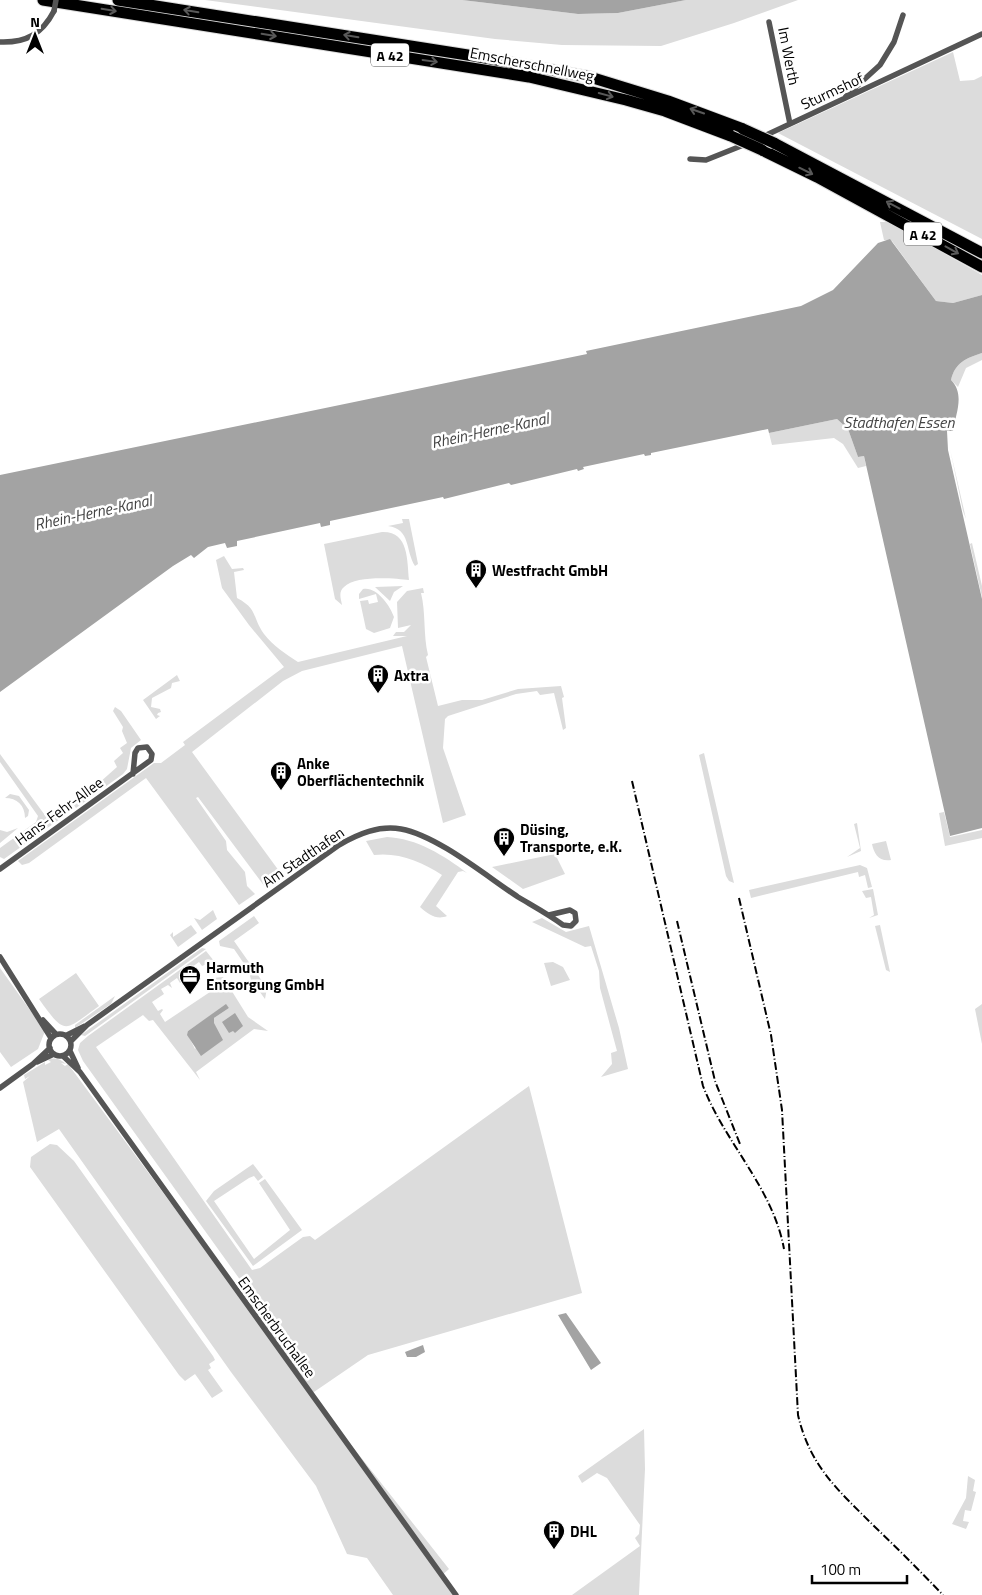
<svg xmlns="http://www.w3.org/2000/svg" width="982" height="1595" viewBox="0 0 982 1595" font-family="'Titillium Web',sans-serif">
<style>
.green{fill:#dcdcdc;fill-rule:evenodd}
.water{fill:#a3a3a3}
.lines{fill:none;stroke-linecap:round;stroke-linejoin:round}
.highway-casing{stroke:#dbdbdb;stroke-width:13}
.street{stroke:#555;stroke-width:5.5}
.highway{stroke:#000;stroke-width:11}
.rail{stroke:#000;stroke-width:2;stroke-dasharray:8 2.5 1 2.5;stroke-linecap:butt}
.highway-bridge-casing{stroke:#dbdbdb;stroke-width:13;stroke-linecap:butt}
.street-bridge{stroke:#555;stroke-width:5.5}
.highway-bridge{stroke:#000;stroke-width:11}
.oneway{stroke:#595959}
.labels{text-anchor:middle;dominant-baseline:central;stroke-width:5;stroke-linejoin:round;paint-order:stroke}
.shield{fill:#fff;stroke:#4c4c4c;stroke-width:1}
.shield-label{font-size:14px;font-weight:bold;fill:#000}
.street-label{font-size:15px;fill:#000;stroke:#fff}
.poi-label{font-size:15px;font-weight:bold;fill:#000;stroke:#fff;text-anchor:start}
.water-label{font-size:16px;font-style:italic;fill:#444;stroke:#fff}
</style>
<rect width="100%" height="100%" fill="#fff"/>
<path class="green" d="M205,0H462L578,14L618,13L686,0H798L734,23L661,46L562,45L495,39Z
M953,52L960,81L974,80L982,76V239L778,133Z
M880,222H889L982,275V295L953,303L936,301L892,241L884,240Z
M982,353V360L966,368L958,387L951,380C955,363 966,358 982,353Z
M837,419L848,429L858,457L864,456L866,466L858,468L843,444L834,438L772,445L769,433Z
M950,449L966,519L963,511Z
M402,519H409L418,564L415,566C405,550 411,529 388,526L403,523Z
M382,532C409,531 407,560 409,580C394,578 355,575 344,587C338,592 341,599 342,605L335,599L324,544Z
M972,543L982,586V597L970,544Z
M224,556L232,569L243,568L244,570L234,572L237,598C258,609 252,617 264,634C273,646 286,654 298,662L407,636H393L396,632H404L411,625L398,628L397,602L407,591L423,588L424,593H421C426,613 423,635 428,655L426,657L438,706L462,700H482L518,689L561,686L564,697L562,698L566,728L563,730L554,693L540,695L537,691L516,694L448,716L445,719L443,748L466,815L443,823L402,646L302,671L283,681L192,752L282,875L265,887L198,797L196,798L226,841L227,850L245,872L247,886L255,894L239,905L146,778L29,863L22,865L18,861L154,763H161L185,745L183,742L284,667L249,625L222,588L216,560Z
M403,586L394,592L390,601L375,587Z
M363,589C376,586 390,605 394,617L390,628L374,633L366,629L360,601L368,600L369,604L378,602L376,594L359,599V594Z
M177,675L180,681L172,683L171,688L152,698L151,707L160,709L161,712L158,713L157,715L160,716L156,719L143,700Z
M115,707L121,711L141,740L131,748L127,769L123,774L76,808L71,801L86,790L90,791L117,767L114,761L123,753L120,748L127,743L122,731L123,727L113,711Z
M704,753L734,883L729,881L726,876L699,755Z
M0,754L47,818L62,808L67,814L4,859L0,857V848L36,822L38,816L0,762Z
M10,794L19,796L29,810L28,816L25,818C25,805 17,798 5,798Z
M944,812L950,837L982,830V838L945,846L939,813Z
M857,823L861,851L847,857L860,848L854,824Z
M18,828L0,843V830L7,832Z
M387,837C416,838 445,856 467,873L463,871L458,872L436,906L447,916C437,920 429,915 420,907L442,875C422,862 399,852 374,855L366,841Z
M886,841L891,860C879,862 874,854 872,844Z
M555,854L565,874L523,889L492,867Z
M860,865L867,868L872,887L868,888L865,875L859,877L858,872L751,898L749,890Z
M873,889L878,915L869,918L874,915L871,897L866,898L862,891Z
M213,910L217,919L202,930L194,918L200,920Z
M254,916L259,923L234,941L267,988L265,999L251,980L249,971L234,949L220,946L219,941Z
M542,918L566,932L589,926L619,1028L628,1069L601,1077L612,1064L611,1053L617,1051L600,988L599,971L591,946L585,947L532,922Z
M191,925L197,933L178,947L170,935L173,932V937Z
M880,925L890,972L886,970L875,926Z
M202,948L206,949L85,1036L81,1035Z
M206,951L214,961L202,966L199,962L192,967L194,973L190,968L184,973L187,978L180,983L177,978L170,983L172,988L168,985L161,989L164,994L152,1002L158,1011L162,1009L163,1010L160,1014L165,1022L219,986L213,978L223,977L248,1017L268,1031L254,1029L196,1072L200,1080L153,1020L149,1021L143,1015L96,1047L252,1270L260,1268L303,1237L310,1236L315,1240L529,1086L582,1293L368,1355L311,1394L449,1569L441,1576L455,1595H393L367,1558L347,1554L316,1486L231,1372L59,1129L37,1142L23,1082L30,1076L25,1079L24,1075L45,1062V1065L51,1062L48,1060C54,1057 61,1059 66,1064L61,1063L65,1066L68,1064L238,1294L246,1288L83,1061L78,1050L80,1043L88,1036ZM226,1005L229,1008L214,1018V1023L195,1049L188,1035V1031Z
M553,962L563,967L570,980L551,986L544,963Z
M0,968L45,1031L38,1049L11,1067L0,1052Z
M76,973L99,1006C64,1031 66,1037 39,999Z
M115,996L111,1004L75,1028V1025Z
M982,1004V1044L975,1009Z
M50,1144L57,1145L74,1161L213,1356L215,1360L209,1364L211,1368L208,1370L223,1391L212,1398L195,1374L185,1381L179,1375L30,1167L31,1157Z
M253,1164L263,1177L258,1181L254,1176L249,1178L214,1201L254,1259L290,1230L259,1183L265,1179L302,1230L253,1266L206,1201L214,1191Z
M644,1429L645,1469L639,1595H572L640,1546L635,1538L639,1534L640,1525L607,1478L597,1473L582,1483L578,1476Z
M968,1476L975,1480L973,1491L976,1492L971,1511L965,1510L963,1521L969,1522L966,1529L952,1524L966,1498Z"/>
<path class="water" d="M462,0H686L618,13L578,14Z
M890,239L936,301L953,303L982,295V353C966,358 955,363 951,380C965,394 956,413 953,431H947L948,450L982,599V828L950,836L864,456L858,457L848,429L837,419L769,433L768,429L651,453V455L645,456L644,454L583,467L584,469L578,471L577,469L511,485L509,483L444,499L443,497L330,521V525L321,527L320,523L237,541V546L227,548L225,543L208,547L194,558L191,555L173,566L0,692V475L587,354L586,351L801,306L833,290L878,243Z
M226,1004L229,1008L214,1018V1023L223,1040L201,1056L187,1035L188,1031Z
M235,1013L243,1026L235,1033L233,1031L229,1033L222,1022Z
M566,1313L601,1363L591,1370L558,1315Z
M423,1345L425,1352L416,1357H407L405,1352Z"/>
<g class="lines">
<g class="highway-casing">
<path id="highway" d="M43,0L529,77L626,100L665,111L731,136
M118,0L474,56L590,77L668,101L743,129
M774,143L982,253
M762,150L817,177L982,267"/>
</g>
<path class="street" d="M769,22L790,124
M0,42C26,43 42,34 54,11
M846,96L880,65L894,42L903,15
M762,137L982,34
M690,159L706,160L746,144
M0,869L151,760L152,754L147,747L138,748L135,753L133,774
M0,957L51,1038
M43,1020L56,1034
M49 1045a11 11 0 1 1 22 0a11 11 0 1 1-22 0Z
M67,1035L85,1026
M71,1041L87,1025L339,845C358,834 379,825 401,829C438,836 486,876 518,897C533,906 548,914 563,925L571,926L576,921L575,913L570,910L549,915
M70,1051L78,1068
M63,1056L80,1072L456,1595
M37,1062L54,1054
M0,1088L33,1064L50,1048"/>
<use href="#highway" class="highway"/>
<path class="rail" d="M632,781L703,1086C725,1143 773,1188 784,1249
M739,898L771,1035L782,1110L798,1415C810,1467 839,1491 875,1527C898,1549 921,1572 943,1595
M677,921L715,1081L740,1144"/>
<g class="highway-bridge-casing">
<path id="highway-bridge" d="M743,129L774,143
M731,136L762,150"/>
</g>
<path class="street-bridge" d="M54,11L56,0"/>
<use href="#highway-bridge" class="highway-bridge"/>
</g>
<defs><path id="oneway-shaft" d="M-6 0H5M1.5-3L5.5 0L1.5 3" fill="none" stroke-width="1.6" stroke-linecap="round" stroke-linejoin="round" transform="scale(1.25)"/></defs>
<g class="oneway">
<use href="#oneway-shaft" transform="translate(109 10) rotate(9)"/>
<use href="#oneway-shaft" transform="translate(191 11) rotate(-171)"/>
<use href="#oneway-shaft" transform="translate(269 35) rotate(9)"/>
<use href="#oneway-shaft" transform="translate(351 36) rotate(-171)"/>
<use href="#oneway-shaft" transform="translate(430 61) rotate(8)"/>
<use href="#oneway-shaft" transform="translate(606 95) rotate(15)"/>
<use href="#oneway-shaft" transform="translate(697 111) rotate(-161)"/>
<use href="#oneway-shaft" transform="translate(806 171) rotate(26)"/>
<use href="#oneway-shaft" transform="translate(893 205) rotate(-152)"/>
<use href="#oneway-shaft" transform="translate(952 250) rotate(29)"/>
</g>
<defs>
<g id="building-pin" transform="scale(1.125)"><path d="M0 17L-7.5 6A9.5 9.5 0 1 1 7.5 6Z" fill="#000" stroke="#fff"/><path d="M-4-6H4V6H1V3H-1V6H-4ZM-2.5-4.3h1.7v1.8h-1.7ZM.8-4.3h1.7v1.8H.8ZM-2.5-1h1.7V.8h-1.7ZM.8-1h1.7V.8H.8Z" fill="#fff"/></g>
<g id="office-pin" transform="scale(1.125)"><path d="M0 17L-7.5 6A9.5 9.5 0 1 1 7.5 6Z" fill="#000" stroke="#fff"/><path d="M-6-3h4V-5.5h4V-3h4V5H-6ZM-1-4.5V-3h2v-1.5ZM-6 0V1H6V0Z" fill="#fff"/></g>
</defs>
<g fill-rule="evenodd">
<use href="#building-pin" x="476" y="570"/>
<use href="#building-pin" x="378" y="675"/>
<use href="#building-pin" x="281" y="772"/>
<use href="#building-pin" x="504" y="838"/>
<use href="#office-pin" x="190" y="976"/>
<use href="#building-pin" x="554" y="1531"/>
</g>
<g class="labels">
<g class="shield">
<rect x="371" y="43.5" width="38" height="23" rx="4"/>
<rect x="904" y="222.5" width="38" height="23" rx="4"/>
</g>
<g class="shield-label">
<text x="390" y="55">A 42</text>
<text x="923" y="234">A 42</text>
</g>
<g class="street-label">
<text transform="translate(789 56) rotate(79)">Im Werth</text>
<text transform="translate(532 64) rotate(11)">Emscherschnellweg</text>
<text transform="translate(832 91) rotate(-25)">Sturmshof</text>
<text transform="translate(59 811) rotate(-36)">Hans-Fehr-Allee</text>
<text transform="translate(303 857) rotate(-34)">Am Stadthafen</text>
<text transform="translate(277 1327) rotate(54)">Emscherbruchallee</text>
</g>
<g class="poi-label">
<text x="492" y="570">Westfracht GmbH</text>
<text x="394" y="675">Axtra</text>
<text x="297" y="763">Anke<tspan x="297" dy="17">Oberflächentechnik</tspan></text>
<text x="520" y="829">Düsing,<tspan x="520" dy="17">Transporte, e.K.</tspan></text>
<text x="206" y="967">Harmuth<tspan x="206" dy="17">Entsorgung GmbH</tspan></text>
<text x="570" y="1531">DHL</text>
</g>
<g class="water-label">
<text x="899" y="422">Stadthafen Essen</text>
<text transform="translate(490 430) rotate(-12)">Rhein-Herne-Kanal</text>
<text transform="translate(93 512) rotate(-12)">Rhein-Herne-Kanal</text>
</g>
</g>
<g transform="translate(35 35)" stroke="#ffffff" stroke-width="4" paint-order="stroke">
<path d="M0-4L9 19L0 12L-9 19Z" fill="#000000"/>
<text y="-8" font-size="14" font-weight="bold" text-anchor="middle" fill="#000000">N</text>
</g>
<path d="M812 1575v8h95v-8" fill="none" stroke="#000000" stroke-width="2.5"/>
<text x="820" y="1575" font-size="15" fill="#000000" stroke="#ffffff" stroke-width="4" paint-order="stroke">100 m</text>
</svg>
